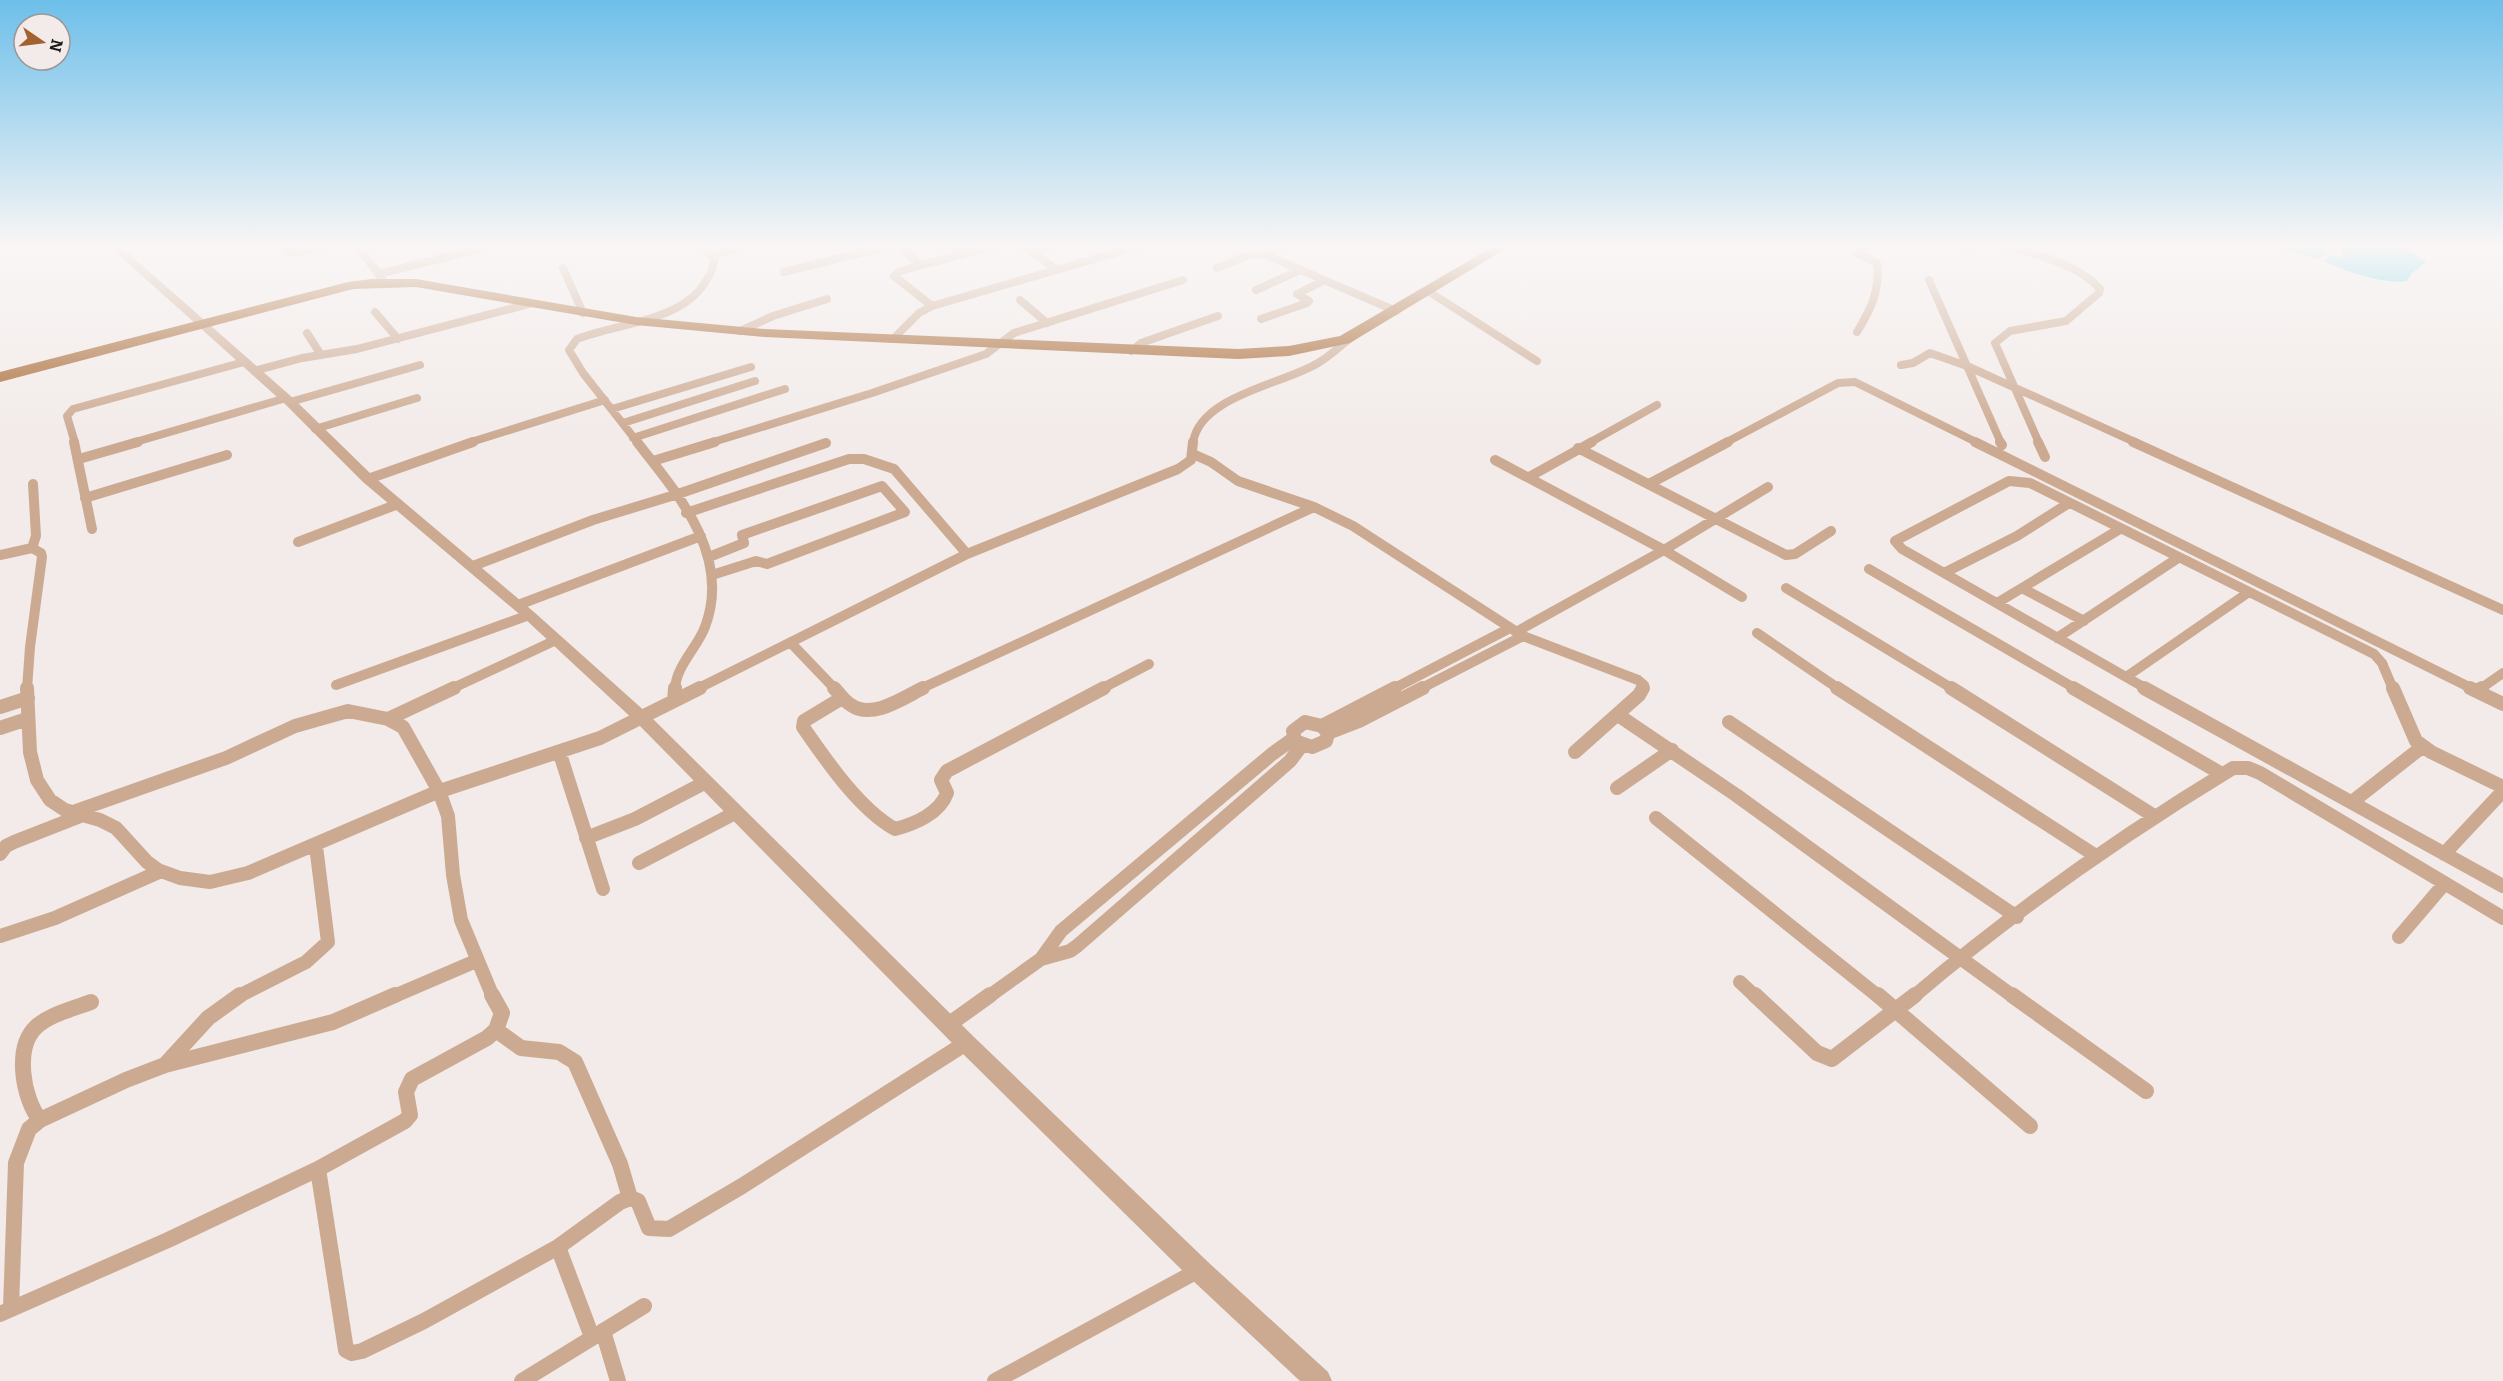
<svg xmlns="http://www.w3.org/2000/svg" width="2503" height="1381" viewBox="0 0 2503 1381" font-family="Bitter,serif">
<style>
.water{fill:#54cfec}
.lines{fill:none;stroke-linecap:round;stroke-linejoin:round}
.minor-far3{stroke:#ccaa92;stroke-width:8}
.minor-far2{stroke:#ccaa92;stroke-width:10}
.minor-far1{stroke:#ccaa92;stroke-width:14}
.minor{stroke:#ccaa92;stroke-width:16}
.tertiary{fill:#ccaa92;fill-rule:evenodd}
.trunk{fill:#a66630;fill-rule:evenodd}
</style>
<rect width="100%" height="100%" fill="#f2ebe9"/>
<path class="water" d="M2273,246H2320L2328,254L2318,259Z
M2342,246H2401L2426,262L2411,274L2407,281C2385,285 2344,271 2324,261L2331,255L2342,257Z"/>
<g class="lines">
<path class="minor-far3" d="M282,246L286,251L295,252L321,246
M357,246L382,278
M899,246L921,265L964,254L953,246
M1023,246L1056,269
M1285,246L1266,255L1396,311
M2008,246C2039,256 2078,264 2100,289L2099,293L2066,321L2010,331L1995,343L2039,443
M1968,247L1971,246
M1032,253L1055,246
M964,254L994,246
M713,255L743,246
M921,265L898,272L894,276L932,306
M563,268L583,313
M1217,268L1251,254L1266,255
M784,272L889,246
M378,274L483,248
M1929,280L2001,443
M1256,290L1298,271
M1428,291L1537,361
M1020,300L1047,323
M375,312L398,339
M1261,319L1307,303L1309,301L1297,294L1323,281
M740,331L773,316L827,299
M1857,332C1871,309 1880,291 1877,263L1857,253L1866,246
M307,333L321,355
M893,339L919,313L932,306L1139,246
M1131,351L1141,343L1218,316
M1901,365L1913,363L1930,353L1967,366L2137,443
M254,371L302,358L357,349L529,304
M290,402L420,365
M612,409L751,367
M623,423L755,381
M315,429L417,398
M633,438L785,389
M75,443L67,416L73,409L244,362
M132,443L286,398
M468,443L605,400
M638,443L583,373L569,350L577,339C626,320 701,322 715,259L703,246
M710,443L872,393L986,354L1014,333L1183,280
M1193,443C1199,396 1284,384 1318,363C1330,356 1341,345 1352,337
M1589,443L1657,405
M1725,443L1838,383L1855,382L1978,443"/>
<path class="minor-far2" d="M74,442L92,529
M637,442C678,494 732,556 705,627C697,648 676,666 675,689
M1975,442L2473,689
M2000,442L2002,445
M2038,442L2045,457
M2133,442L2503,610
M1578,448L1786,555L1795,554L1831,531
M1193,454L1211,462L1238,481L1314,507L1353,526L1523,636L1638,680L1644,685L1642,689
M79,459L138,442
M1495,460L1664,550L1742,597
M653,461L715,442
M1529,477L1592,442
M368,479L473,442
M1649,484L1728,442
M85,498L227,455
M686,513L849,459H864L894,469L967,554
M298,542L398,504
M32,548L36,536L33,484
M0,555L32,548L41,553L42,557L30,647L27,689
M709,557L744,543L742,535L882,486L905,512L767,564L756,561L712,575
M473,566L593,520L678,494L826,443
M1869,569L2076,689
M1944,573L2017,536L2069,503
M1786,588L1953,689
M2022,588L2084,621
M1997,603L2120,529
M518,605L701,536
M1516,632L1664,550L1768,487
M1757,633L1839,689
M2057,638L2178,558
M791,643L835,689
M2126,677L2249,592
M336,685L529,615
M451,689L556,640
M697,689L967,554L1178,469L1191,460L1193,442
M920,689L1314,507
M1101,689L1149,664
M1393,689L1510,628
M1420,689L1523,636
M2147,689L1902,549L1895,541L2009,481L2030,483L2374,654L2382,663L2393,689
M2480,689L2503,673"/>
<path class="minor-far1" d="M27,688L30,752L37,780L50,800L65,810L100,820L116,828L147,862L158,870L180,878L210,882L248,873L437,792L600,738L700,688
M834,688C839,693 844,701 851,705C872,720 903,698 923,688
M1837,688L2096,856
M1951,688L2154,816
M2073,688L2222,774
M2144,688L2503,886
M2393,688L2416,741L2431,752L2503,787
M2470,688L2503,704
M2477,691L2482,688
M842,698L804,721L803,727C826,760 859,809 895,829C915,824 940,813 947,793L941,780L947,771L1104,688
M674,701L675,688
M0,707L28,698
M1618,715L1736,795L2014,997
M388,719L454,688
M1305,722L1322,726L1328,733L1326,741L1312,747L1295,741L1293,731Z
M1729,722L2017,917
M1322,726L1395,688
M0,728L27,719
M1328,733L1359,721L1423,688
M1575,752L1639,695L1643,688
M560,754L603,889
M1617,788L1672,750
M2352,802L2422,747
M73,812L226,758L295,726L348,711L388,719L403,727L439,791L448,816L453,875L461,920L493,997
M1656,818L1879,997
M586,838L635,819L706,782
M0,854L6,846L14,842L83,815
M2444,854L2503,791
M639,863L735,813
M0,936L55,918L161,871
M2399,937L2445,883
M1041,959L1061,931L1272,754L1293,739
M1740,982L1756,997
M237,997L306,962L328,942L316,846
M392,997L476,961
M988,997L1041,959L1070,951L1077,946L1290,761L1302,745
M1913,997C2013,912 2121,836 2233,768H2248L2260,773L2503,918"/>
<path class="minor" d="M492,995L502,1013L496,1030L487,1038L412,1079L406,1092L410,1115L405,1121L318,1169L346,1350L352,1353L362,1351L424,1321L558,1247L620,1202L630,1198L638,1201L649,1228L669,1229L742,1186L966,1043
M1755,995L1817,1053L1832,1059L1915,995
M1878,995L2030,1126
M2012,995L2146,1091
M948,1025L990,995
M496,1030L521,1048L559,1052L575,1062L620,1164L630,1198
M165,1065L208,1018L240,995
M40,1120C23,1099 14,1048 36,1027C50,1014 73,1009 91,1002
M558,1247L592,1337
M11,1308L16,1163L29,1129L40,1120L126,1080L165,1065L333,1022L395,995
M0,1314L168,1240L318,1169
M603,1331L618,1381
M522,1381L644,1306
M995,1381L1199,1270"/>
<path class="tertiary" d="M109,246H120L294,399L373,476L534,612L648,714L974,1037L1208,1262L1328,1372L1332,1381H1300L1190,1278L958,1049L636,722L524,618L363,482L286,405Z"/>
<path class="trunk" d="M1494,246H1510L1350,343L1289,356L1238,359L765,337L636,325L416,287L353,289L0,382V372L348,282L372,279H416L636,317L765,329L1238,349L1289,346L1340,336Z"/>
</g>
<linearGradient id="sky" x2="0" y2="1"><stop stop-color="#6dbfea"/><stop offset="0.56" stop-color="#f9f6f5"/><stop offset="1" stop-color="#f9f6f5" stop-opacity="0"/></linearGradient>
<rect width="2503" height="439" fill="url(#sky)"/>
<g transform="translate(42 42) rotate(104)"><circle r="28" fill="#f2ebe9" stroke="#9c9795" stroke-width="1.5"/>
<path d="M0-4.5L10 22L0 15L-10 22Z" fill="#a46130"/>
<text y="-9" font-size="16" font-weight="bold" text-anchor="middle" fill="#1b1918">N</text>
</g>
</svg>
